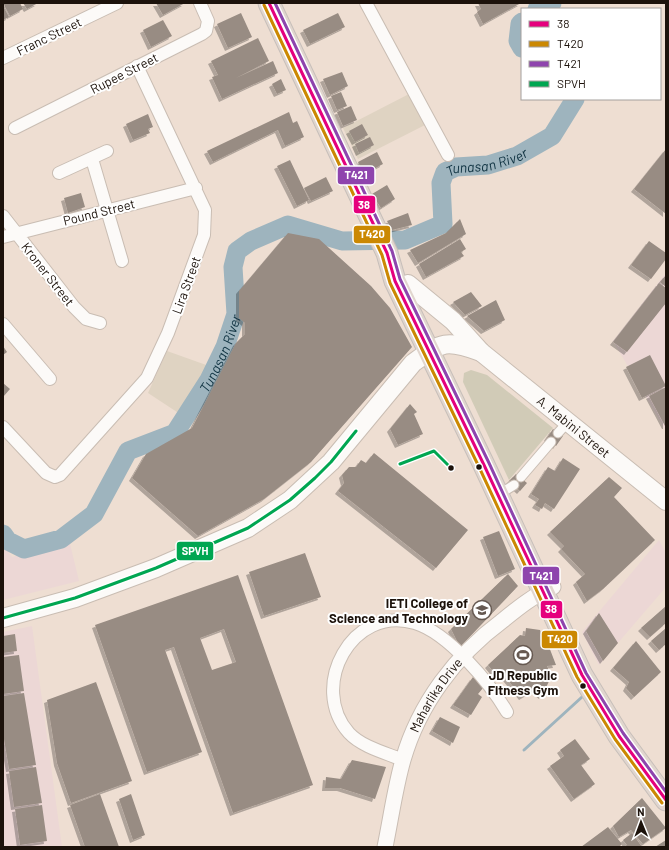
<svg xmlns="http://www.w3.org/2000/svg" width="669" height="850" viewBox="0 0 669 850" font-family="Barlow,sans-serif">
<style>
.industrial{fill:#ecd7d5}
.education{fill:#dfd3c2}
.green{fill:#d1cbb7}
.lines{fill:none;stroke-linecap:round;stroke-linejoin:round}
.stream{stroke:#9eb4be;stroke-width:3}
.river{stroke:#9eb4be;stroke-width:19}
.building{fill:#988c83;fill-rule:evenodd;filter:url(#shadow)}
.pedestrian-casing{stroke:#c9bdb3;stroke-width:11}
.minor-casing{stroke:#c9bdb3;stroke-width:14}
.tertiary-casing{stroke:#c9bdb3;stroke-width:17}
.secondary-casing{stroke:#c9bdb3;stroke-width:20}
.trunk-casing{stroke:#c7bfba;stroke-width:23}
.pedestrian{stroke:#fcfaf8;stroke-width:9}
.minor{stroke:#fcfaf8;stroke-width:12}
.tertiary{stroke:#fcfaf8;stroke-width:15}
.secondary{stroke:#fcfaf8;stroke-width:18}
.trunk{stroke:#e1d6ce;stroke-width:21}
.bus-1-casing{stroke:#fff;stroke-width:6}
.bus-2-casing{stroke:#fff;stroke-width:6}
.bus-3-casing{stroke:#fff;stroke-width:6}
.bus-4-casing{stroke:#fff;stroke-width:6}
.bus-1{stroke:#e5007d;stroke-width:3}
.bus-2{stroke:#cb8802;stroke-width:3}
.bus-3{stroke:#8e44ad;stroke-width:3}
.bus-4{stroke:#00a651;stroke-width:3}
.bus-dot{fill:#1c120b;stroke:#fff;stroke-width:1.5}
.labels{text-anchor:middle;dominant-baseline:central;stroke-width:4;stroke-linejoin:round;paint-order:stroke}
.street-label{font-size:13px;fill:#1c120b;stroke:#fff}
.poi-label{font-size:13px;font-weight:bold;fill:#1c120b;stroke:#fff;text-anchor:end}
.water-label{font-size:14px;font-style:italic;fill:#0f3241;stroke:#fff}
.line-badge{stroke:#fff;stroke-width:1.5}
.badge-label{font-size:11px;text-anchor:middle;font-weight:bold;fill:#fff}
</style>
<defs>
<filter id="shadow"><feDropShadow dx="-3" dy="3" stdDeviation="0" flood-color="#0004"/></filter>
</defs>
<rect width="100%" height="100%" fill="#eeded2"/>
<path class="industrial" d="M666,273V431L613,341Z
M69,540L79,581L3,600V544L12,557Z
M659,540L666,553V587L599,665L582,632Z
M32,626L62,847H3V632Z"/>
<path class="education" d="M409,94L427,124L358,159L343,128Z
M167,351L209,366L183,416L148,393Z"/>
<path class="green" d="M471,370L487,375L553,428L509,480L463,382L464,373Z"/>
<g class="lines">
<path class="stream" d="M524,750L582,697"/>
<g class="river">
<path d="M537,9L542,5L552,3"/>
<path d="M522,22L520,24L518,41L522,48"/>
<path id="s1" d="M3,534L8,541L24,549L61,539L94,514L128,451L175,433L209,380L225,347L236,314L233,267L237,251L251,241L288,225L342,241L405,240L443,224L441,183L445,172L456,167L488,165L517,156L552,136L575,99"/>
</g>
</g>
<path class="building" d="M3,3H20L23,9L10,16Z
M23,3H38L27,9Z
M156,3H185L163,15Z
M478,3H521L483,24L477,12L481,9Z
M3,6L9,17L3,20Z
M241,13L252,37L228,48L217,24Z
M338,13L345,27L310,44L303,30Z
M163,20L172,36L151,47L143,30Z
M258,38L269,61L236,78L273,61L278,73L222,99L212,77L218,75L211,61Z
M342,72L348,86L330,95L323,79Z
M281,79L286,90L277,94L272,84Z
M341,92L347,106L337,110L331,96Z
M351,106L357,120L343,126L337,112Z
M289,112L293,123L297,121L304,137L285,146L278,130L213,162L207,151Z
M148,114L153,127L148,129L150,133L133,140L126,124Z
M362,124L368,135L355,142L349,131Z
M370,137L374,145L359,153L355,144Z
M666,149V214L634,189Z
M377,152L383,164L364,174L358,162Z
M290,160L309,200L297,206L277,166Z
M326,177L333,191L311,201L304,188Z
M387,185L395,199L381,208L372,194Z
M81,193L85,207L68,213L64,198Z
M408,213L412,225L392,230L387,221Z
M460,219L466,234L418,263L410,250L446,233Z
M288,233L319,239L371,286L390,308L412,347L311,462L264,499L198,536L132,478L146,454L192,428L236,343L245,334V323L239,318V291Z
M460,239L466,249L461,252L464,256L426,277L419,264Z
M649,241L666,253V259L651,279L631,265Z
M666,275V287L660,282Z
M659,283L666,288V303L627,352L613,342Z
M471,292L482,306L465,315L453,302Z
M496,300L505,320L484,331L467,316Z
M3,346L7,352L3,355Z
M650,355L666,386L642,398L626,367Z
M3,383L10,389L3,397Z
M666,387V426H665L649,396Z
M410,404L417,412L414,414L423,434L398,445L390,429Z
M553,429L563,436L556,446L547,438Z
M374,453L468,530L436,568L338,491L344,483L342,475L349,467H356L361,460L366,463Z
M563,458L580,469L554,509L545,503L542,509L535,505L539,499L531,494L548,467L555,471Z
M516,474L527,483L520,491L509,481Z
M609,477L622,488L614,497L655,540L603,589L587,601L576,582L585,574L561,549L564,546L550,532Z
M499,531L515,569L498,576L483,537Z
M305,553L321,597L264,616L249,572Z
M508,574L518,586L460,647L451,629Z
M238,575L313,785L233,813L174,647L165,650L202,752L147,772L95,625ZM224,629L236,662L212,670L200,638Z
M666,606V623L650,637L641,628Z
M599,613L618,643L603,661L586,631Z
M526,628L540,630L542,638L546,639L556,665L547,666L551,677L542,696L534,690L522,697L501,672L497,676L488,665L520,635L525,636Z
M666,628V644L659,650L651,641Z
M15,634L17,651L3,653V636Z
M636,641L661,672L634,697L626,688L629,682L613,668Z
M19,655L24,691L3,694V657Z
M473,677L483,688L478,694L482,697L471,715L453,705Z
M96,682L132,781L71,803L57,763L47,700Z
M24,693L36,765L9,769L3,733V696Z
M440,717L460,727L453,743L432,731Z
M575,739L590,759L581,765L595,784L574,799L550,766L564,756L560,750Z
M352,760L386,767L375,799L340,788H325L326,777L341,779Z
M36,767L42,803L14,807L9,771Z
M100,794L119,847H85L70,805Z
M131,794L145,835L133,840L119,799Z
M642,798L666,828L643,844L631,830L619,837L613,826Z
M42,805L47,841L20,845L15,809Z
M608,827L622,844L619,847H581Z
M632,833L642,847H623L627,845L623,840Z
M666,840V847H655Z"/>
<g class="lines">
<g class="pedestrian-casing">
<path id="pedestrian" d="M558,433L568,422
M521,477L551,442
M506,490L514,485"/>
</g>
<g class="minor-casing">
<path id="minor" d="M366,3L448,155
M3,58L117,3
M15,128L202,34L206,31L208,21L200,3
M92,159L122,261
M59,173L107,151
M3,216L74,307L86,319L100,323
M3,237L196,188
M3,324L50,379
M3,427L46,473L55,477L60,475L147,378L168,333L204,235L205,210L137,66
M403,760C386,753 362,747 349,733C308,687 352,604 415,623C448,633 490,683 507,712"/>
</g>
<g class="tertiary-casing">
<g id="tertiary">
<path id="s2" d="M385,847C391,818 395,788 403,760C419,704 456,655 502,621C518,608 534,595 553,587"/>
</g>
</g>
<g class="secondary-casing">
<g id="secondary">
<path id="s3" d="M408,284L453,321L481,352L666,501"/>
<path d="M3,618L75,598L156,568L248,528L290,500L331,462L413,363C442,342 445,339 481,352"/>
</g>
</g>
<g class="trunk-casing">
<path id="trunk" d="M269,3L387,253L395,281L484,465L582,675L619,736L666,800"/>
</g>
<use href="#pedestrian" class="pedestrian"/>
<use href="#minor" class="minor"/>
<use href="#tertiary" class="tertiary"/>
<use href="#secondary" class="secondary"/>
<use href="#trunk" class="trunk"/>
<g class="bus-1-casing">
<path id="bus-1" d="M269,3L387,253L395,281L484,465L582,675L619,736L666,800"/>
</g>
<g class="bus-2-casing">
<path id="bus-2" d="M264,5L382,255L390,283L479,467L577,677L615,739L662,803"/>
</g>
<g class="bus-3-casing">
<path id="bus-3" d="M275,3L392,251L400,279L489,463L586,673L623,733L666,792"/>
</g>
<g class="bus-4-casing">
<path id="bus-4" d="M400,464L434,451L451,468
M3,618L75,598L156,568L248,528L290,500L315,478L331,462L356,431"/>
</g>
<use href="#bus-1" class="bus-1"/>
<use href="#bus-2" class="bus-2"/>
<use href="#bus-3" class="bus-3"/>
<use href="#bus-4" class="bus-4"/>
</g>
<defs>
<g id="university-ring" transform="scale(1)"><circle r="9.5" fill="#fff" stroke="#665951" stroke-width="1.5"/><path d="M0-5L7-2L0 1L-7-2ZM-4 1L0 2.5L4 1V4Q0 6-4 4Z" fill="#665951"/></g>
<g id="stadium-ring" transform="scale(1)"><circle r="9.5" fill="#fff" stroke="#665951" stroke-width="1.5"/><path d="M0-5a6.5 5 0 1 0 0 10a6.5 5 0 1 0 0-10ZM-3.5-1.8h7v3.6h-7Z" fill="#665951"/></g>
</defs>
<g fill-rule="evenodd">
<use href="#university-ring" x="482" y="610"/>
<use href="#stadium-ring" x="523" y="655"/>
</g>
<g class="bus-dot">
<circle cx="479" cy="467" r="3.5"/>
<circle cx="451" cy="468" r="3.5"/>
<circle cx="583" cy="686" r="3.5"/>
</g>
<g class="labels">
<g class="street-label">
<text transform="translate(49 36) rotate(-26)">Franc Street</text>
<text transform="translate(124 73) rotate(-27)">Rupee Street</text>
<text transform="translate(99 212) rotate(-14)">Pound Street</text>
<text transform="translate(48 274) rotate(52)">Kroner Street</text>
<text transform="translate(186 285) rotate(-70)">Lira Street</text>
<text stroke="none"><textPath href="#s3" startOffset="219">A. Mabini Street</textPath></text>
<text stroke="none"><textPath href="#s2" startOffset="162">Maharlika Drive</textPath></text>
</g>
<g class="poi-label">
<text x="468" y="603">IETI College of<tspan x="468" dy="15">Science and Technology</tspan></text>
<text x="523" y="675" text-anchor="middle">JD Republic<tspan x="523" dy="15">Fitness Gym</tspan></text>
</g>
<g class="water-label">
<text stroke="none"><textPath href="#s1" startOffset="740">Tunasan River</textPath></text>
<text stroke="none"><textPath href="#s1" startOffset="320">Tunasan River</textPath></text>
</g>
</g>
<g class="line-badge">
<rect x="337" y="166" width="38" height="19" rx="4" fill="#8e44ad"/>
<rect x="353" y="195" width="23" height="19" rx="4" fill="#e5007d"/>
<rect x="353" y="225" width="38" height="19" rx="4" fill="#cb8802"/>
<rect x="176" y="541" width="38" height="20" rx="4" fill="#00a651"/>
<rect x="522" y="566" width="38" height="19" rx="4" fill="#8e44ad"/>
<rect x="540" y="600" width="23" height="19" rx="4" fill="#e5007d"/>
<rect x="541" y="630" width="37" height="19" rx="4" fill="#cb8802"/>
</g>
<g class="badge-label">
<text x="356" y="179">T421</text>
<text x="364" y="209">38</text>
<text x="372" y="238">T420</text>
<text x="195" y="555">SPVH</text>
<text x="541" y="580">T421</text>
<text x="551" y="613">38</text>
<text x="560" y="643">T420</text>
</g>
<rect width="669" height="850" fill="none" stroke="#1c120b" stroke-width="8"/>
<rect x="521" y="8" width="140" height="92" fill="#ffffff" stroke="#a4a09d"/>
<rect x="529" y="21" width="20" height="6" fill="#e5007d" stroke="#a4a09d"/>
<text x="557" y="28" font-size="12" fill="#1c120b">38</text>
<rect x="529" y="41" width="20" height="6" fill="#cb8802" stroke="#a4a09d"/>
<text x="557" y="48" font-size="12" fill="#1c120b">T420</text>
<rect x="529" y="61" width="20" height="6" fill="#8e44ad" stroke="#a4a09d"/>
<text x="557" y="68" font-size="12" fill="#1c120b">T421</text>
<rect x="529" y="81" width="20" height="6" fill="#00a651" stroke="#a4a09d"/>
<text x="557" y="88" font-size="12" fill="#1c120b">SPVH</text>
<g transform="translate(641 822) rotate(359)" stroke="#ffffff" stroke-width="3" paint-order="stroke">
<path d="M0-3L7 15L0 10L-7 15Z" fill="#1c120b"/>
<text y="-6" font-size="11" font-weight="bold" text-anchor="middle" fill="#1c120b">N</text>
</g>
</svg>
